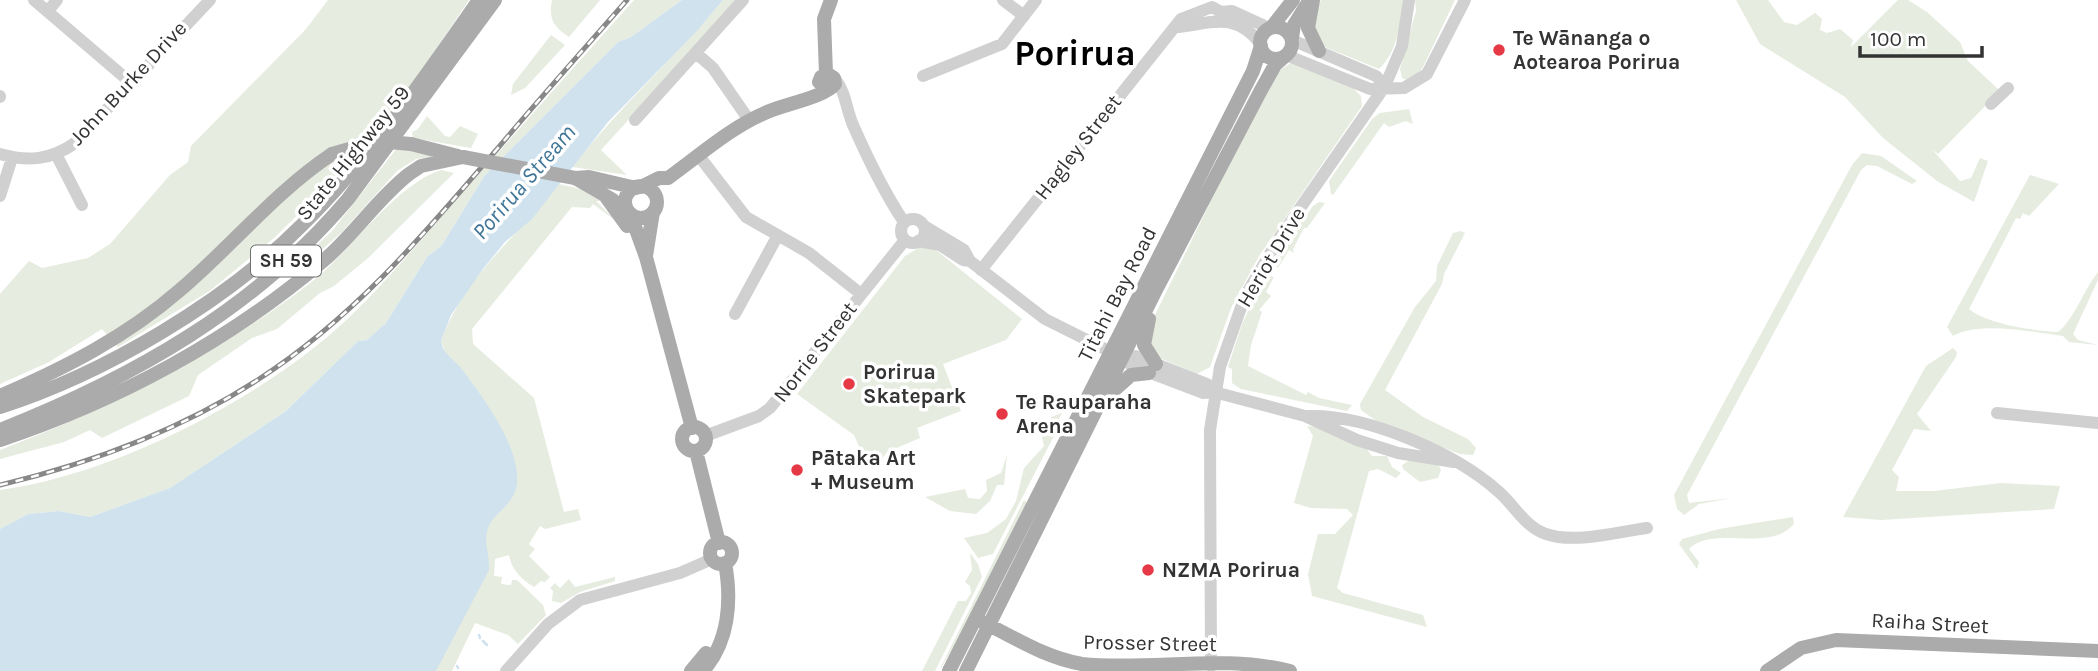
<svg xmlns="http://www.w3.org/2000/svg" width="2098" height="671" viewBox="0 0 2098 671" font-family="Karla,sans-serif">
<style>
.green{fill:#e6ecdf}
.water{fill:#cfe2ee}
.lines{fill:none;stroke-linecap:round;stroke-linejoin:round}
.stream{stroke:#cfe2ee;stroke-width:2.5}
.minor{stroke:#d0d0d0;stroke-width:12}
.major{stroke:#ababab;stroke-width:14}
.rail-casing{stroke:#888;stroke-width:5}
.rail{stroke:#fff;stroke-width:2.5;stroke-dasharray:8;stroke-linecap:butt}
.major-bridge{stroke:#ababab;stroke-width:14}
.poi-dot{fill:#e63946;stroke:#fff;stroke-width:2.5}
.labels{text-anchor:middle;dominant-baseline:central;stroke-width:7;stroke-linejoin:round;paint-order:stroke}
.shield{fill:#fff;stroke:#707070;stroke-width:2}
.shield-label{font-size:19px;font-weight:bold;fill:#333}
.poi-label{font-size:21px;font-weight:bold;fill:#333;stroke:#fff;text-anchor:start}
.street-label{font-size:21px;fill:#333;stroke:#fff}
.water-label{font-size:23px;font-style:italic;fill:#3f7597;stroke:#fff}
.town-label{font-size:35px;font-weight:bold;fill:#000;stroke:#fff}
</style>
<rect width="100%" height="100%" fill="#fff"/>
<path class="green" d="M328,0H469L412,85L325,188L274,238L211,290L118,347L102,329L49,362L0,384V294L29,261L42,268L88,258L110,244L170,175L188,162L191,146L306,29Z
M552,0H600L569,37C554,27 548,19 552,0Z
M634,0H682L631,37L618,42L485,175L442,245L427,257L386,323L367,340L358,341L286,411L170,488L90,517L59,511L28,514L0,529V490C105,476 233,412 315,347C366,307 408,254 451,206C512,137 573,68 634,0Z
M723,0H737L601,150L627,175L572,167C619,108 674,58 723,0Z
M1321,0H1403C1400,25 1398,51 1379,69L1320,45C1309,30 1313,16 1321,0Z
M1415,0H1455L1422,69L1409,81L1402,78L1400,69L1416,11Z
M1736,0H1768L1784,22L1797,25L1815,13L1822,19L1820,30L1827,33L1840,29L1853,40L1851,47L1898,0H1908L1927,12L1960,42L1968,61L1998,89V93L1938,154L1931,148L1960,181L1971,178L1980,158L1988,161L1974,202L1937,181L1883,138L1845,97L1760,44Z
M551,35L565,45L525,88L511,95L513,84Z
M1291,63L1352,87L1361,96L1362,106L1259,256L1231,308L1210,367L1197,374L1155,356L1148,345L1154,317L1238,146L1280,70Z
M1409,109L1413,124L1406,121L1389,127L1384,123L1333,195L1331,194L1329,181L1372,119L1380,113Z
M427,116L445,136L450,137L460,126L478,134L471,148L413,138L412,132L418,129Z
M397,148L432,153V157L416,159L397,171L342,232L300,269L296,265L332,231Z
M1862,153L1881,156L1917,181L1912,184L1877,166L1867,165L1861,170L1687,495L1689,503L1732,498L1699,504L1684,515L1677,509L1674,495L1852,165Z
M441,170L454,173L367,259L334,286L320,293L277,329L252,338L198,375L189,396L102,438L90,430L64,442L0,459V450C110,408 215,356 309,284C351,252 393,186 441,170Z
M2030,175L2059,184L2029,216L2023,213L2020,219L2016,218L1969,309C1987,324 2034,331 2058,332C2073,321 2085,288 2098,272V280L2073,334L2078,340L2098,345L2069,342L2063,336C2032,332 1979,321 1953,336L1947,327Z
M559,184L580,189L601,201H596L616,221L593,204L590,208L572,207L472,329L473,344L534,398L564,512L578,509L581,520L545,529L540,526L529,544L535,549L529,556L550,577L545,582L541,581L534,587C522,580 511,569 509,555L495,559L494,576L502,577L501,584L511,585L512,580H517L543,605L546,615L518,644L508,635L475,623L452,671H242L447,356L441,341C464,276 518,236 559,184Z
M1319,202L1325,203L1307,228H1304L1293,249L1294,253L1289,250L1278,268L1273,262L1313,206Z
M1461,231L1465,233L1444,274L1442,284L1385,390L1423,417L1468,439L1476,448L1473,455L1460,454L1379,423L1361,410L1360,404L1415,307L1436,281L1437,266L1453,233Z
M920,247L936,250L1022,319L1006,340L943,364L961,411L917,428L920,438L887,452L882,459L867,465L854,435L797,394L905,256Z
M1265,275L1274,277L1266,292L1271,296L1259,310L1262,312L1251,345L1248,366L1306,395L1308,392L1319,398L1352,405L1347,411L1241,389L1232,383V369L1228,367L1242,324Z
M1953,348L1957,352L1956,357L1917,414L1931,431L1914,429L1892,470L1899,477L1896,491H1934L2001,483L2060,486L2054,509L1881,520L1843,517L1926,366Z
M1062,413L1054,428L1056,432L993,554L978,558L964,538L987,533L1006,519L1016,501L1024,468L1044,446L1040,430L1053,425L1051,417Z
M1307,426L1319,427L1367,449L1372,456H1387L1392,467L1401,473L1396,478L1378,469L1369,471L1337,588L1343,593L1423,615L1427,627L1312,596L1308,574L1318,534H1335L1353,515L1347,509L1311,508L1294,503L1313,436Z
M1007,455L1004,485H997L990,501L976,514L950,511L925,497L965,489L968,498L980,499L987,491L986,480L1001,473Z
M1410,460L1438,464L1441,470L1438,478L1420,482L1403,469L1402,465Z
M1024,500L1028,504L967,626L939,671Z
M1793,517L1794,524C1768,554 1714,524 1689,549L1699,562L1697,569L1679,544L1682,539L1719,529Z
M970,553L978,564L982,577L935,671H922L958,601H966L971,593L970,586L965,582L972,570Z
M615,577V581L580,592L561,603L552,601L553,591L550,588L555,583L560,588L569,579L575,587Z"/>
<path class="water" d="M682,0H723L695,33L608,122L532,219L505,242L483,269L451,315L441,341L443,348C448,357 455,361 461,368C482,396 525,452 516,489C511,506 494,513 488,528C483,543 490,555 489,570L436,671H0V529L28,514L59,511L90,517L170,488L286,411L358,341L367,340L386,323L427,257L442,245L485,175L618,42L631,37Z"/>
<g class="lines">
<path class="stream" d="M479,635L480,638
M483,641L487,645
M457,666L458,668"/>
<path class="minor" d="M34,0L130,82
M1003,0L1024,16
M48,11L57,0
M1177,27C1211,24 1234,10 1261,44
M1292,40L1376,76L1385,86
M696,53L713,68L749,120
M1286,55L1370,89L1404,88L1427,74L1465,0
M923,76L1002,44L1036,0
M835,79C846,92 846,109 853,125C868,159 883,191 904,222
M0,96V97
M1991,104L2008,88
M635,120L743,0
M0,154C28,162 51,160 75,143L210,0
M56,154L82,205
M699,156L746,217L809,253L861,294
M0,196L12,158
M901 231a12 12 0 1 1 24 0a12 12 0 1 1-24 0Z
M924,226L964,250L970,261
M918,241L940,245L963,260L970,261L1045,319L1123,358L1132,366L1203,393L1214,392L1305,416L1357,440L1398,453L1454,462
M981,270L1181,19L1212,7L1221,12L1232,11L1269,28
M735,314L778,235
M1123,358L1136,356L1207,384L1214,392
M1997,413L2098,423
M1308,416C1366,414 1456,453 1499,492C1515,506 1525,527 1546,534C1575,544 1617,532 1647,528
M705,436L759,416L770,408L905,240
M1211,666L1210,430L1220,367L1245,296L1280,237L1385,86L1402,46L1409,0
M506,671L548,624L580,600L680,573L712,559"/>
<path class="major" d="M1313,0L1308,28L1319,51
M1260 43a16 16 0 1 1 32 0a16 16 0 1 1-32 0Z
M1271,28L1293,0
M1292,38L1294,25L1309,1
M826,74L824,19L831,0
M411,144L458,156
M575,178L613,200
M575,178L589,177L636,188
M625 202a16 16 0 1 1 32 0a16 16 0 1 1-32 0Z
M641,187L659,178H668C700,155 731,127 767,112C785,104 825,97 835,84L834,78L828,74L821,77L819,82L826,90
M606,197L627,226
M630,213L646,257L692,428
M646,256L653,212
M1149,319L1144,345L1156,364
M1112,392L1131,375L1149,373
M0,396C65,368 126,337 180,290C232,246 275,192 332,154
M0,407C104,374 225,302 302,225C370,158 425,77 479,0
M682 439a12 12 0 1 1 24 0a12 12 0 1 1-24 0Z
M0,430C132,378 255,309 348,199L495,0
M0,440C117,401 229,341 323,261C354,235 377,199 409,174L421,166L463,157
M696,451L719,543
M710 553a11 11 0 1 1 22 0a11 11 0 1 1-22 0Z
M983,622C1015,638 1046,658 1082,664C1150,671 1223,654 1290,671
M691,671L706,653
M703,671C729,642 732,601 725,563
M949,671L1253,71L1261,46
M966,671L1156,290L1260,92L1275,65L1284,57
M1767,671L1801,648L1836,640L2098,651"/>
<g class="rail-casing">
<path id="rail" d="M0,485C92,463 179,431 259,379C354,318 425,233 498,148C540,98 584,49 627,0"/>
</g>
<use href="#rail" class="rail"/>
<path class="major-bridge" d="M332,154L377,141L411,144
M463,157L575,178"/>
</g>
<g class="poi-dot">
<circle cx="1499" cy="50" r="7"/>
<circle cx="849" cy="384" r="7"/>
<circle cx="1002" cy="414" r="7"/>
<circle cx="797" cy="470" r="7"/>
<circle cx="1148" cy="570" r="7"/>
</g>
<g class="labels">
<rect class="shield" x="251" y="245.5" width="70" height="31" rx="5"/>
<g class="shield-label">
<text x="286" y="261">SH 59</text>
</g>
<g class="poi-label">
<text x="1513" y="38">Te Wānanga o<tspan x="1513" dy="24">Aotearoa Porirua</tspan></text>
<text x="863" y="372">Porirua<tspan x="863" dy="24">Skatepark</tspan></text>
<text x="1016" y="402">Te Rauparaha<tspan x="1016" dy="24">Arena</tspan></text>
<text x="811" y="458">Pātaka Art<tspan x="811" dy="24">+ Museum</tspan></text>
<text x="1162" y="570">NZMA Porirua</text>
</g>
<g class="street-label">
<text transform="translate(128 83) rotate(-47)">John Burke Drive</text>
<text transform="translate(1078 147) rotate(-52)">Hagley Street</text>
<text transform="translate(353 153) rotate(-51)">State Highway 59</text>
<text transform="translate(1271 257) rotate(-59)">Heriot Drive</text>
<text transform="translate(1117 294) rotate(-63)">Titahi Bay Road</text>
<text transform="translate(815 352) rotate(-52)">Norrie Street</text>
<text transform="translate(1930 623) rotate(3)">Raiha Street</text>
<text transform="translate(1150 643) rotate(1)">Prosser Street</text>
</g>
<g class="water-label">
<text transform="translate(524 182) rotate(-49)">Porirua Stream</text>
</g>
<g class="town-label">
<text x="1075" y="53">Porirua</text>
</g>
</g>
<path d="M1860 46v10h122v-10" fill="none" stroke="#333333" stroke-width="3.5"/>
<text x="1870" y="46" font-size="21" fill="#333333" stroke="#ffffff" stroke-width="5" paint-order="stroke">100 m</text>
</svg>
